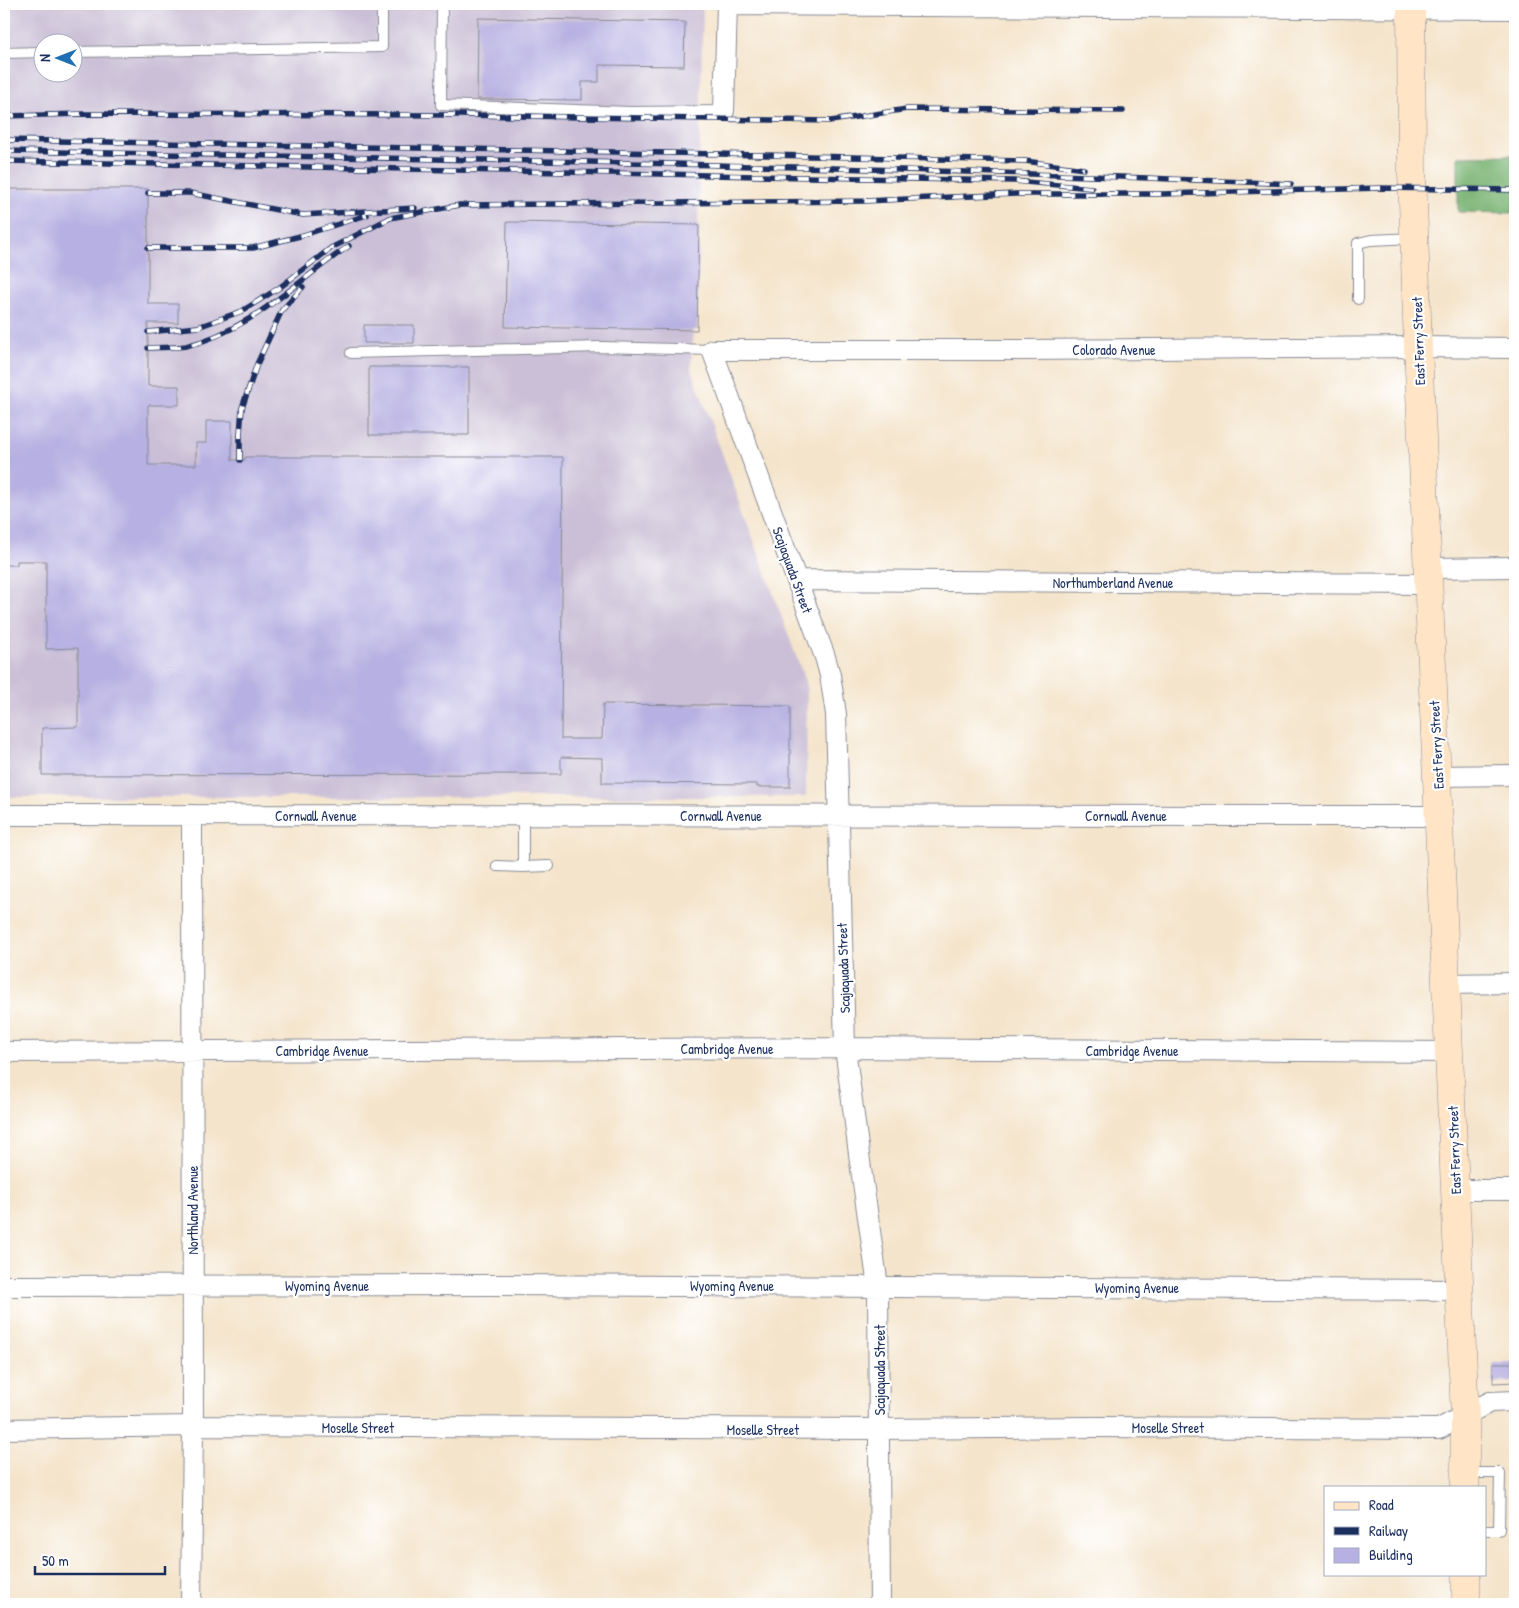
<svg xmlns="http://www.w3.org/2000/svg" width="1519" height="1608" viewBox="0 0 1519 1608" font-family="'Patrick Hand',sans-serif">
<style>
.industrial{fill:#cabfd6;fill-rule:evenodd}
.forest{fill:#78b271;stroke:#4a7068}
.building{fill:#b7b0e2}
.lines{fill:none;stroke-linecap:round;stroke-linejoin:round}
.lane-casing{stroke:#888a94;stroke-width:12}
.street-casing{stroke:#888a94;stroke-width:22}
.secondary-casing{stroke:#888a94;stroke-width:29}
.lane{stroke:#fff;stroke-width:10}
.street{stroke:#fff;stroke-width:20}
.secondary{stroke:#ffe4c6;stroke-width:28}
.rail-casing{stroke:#1b2f5e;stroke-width:5.5}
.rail{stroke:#fff;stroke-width:4;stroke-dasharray:11;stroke-linecap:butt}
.labels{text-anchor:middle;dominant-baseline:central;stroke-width:4.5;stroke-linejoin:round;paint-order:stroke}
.street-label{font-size:14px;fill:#1b2f5e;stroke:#fff}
</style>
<rect width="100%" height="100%" fill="#fff"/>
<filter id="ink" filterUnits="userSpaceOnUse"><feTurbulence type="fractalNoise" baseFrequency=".02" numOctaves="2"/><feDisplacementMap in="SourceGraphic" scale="10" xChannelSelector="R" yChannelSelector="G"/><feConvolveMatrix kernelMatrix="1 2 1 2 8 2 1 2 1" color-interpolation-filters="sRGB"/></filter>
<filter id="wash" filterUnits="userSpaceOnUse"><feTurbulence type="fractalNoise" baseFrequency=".0096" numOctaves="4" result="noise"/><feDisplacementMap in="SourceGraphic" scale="20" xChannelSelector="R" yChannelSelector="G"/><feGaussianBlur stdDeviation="1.12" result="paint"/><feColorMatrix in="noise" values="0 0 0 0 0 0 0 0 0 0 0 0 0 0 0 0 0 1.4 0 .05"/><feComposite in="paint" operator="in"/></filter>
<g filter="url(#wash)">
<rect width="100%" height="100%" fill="#f4e4cb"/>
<path class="industrial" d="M4,4H703L698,221L691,368L807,686L806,797H4ZM42,42H72V72H42Z"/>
<path class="forest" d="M1515,155V213L1458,212V156Z"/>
<g id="blocks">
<path class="building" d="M478,18L685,22L684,66L599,65V82H582V100L477,99Z
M4,189H148V304H178V323H148V386H179V405H148V465H196V443H206V421H232V460H245V457H563L561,739H602L603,704L790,706V787H757V784L602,783V758L561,757V774L42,775V728L78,727V648L46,649V561H17V565H4Z
M507,222L699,225L697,330L505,327Z
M364,325H414V343H364Z
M369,367H469V435H369Z
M1493,1363H1515V1382L1493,1383Z"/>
</g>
</g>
<g filter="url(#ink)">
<use href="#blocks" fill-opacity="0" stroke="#888a94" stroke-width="1"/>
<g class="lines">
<g class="lane-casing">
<path id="lane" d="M442,4L441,105L629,112L724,111
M72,52L382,47V4
M4,53L42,52
M1358,299V243L1371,240L1414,238
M351,353L602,347L712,350
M497,866L523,867V815
M523,867L549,866
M1465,1473H1500L1499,1530H1485"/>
</g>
<g class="street-casing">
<path id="street" d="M727,5L1515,9
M724,111L727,4
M1428,568L1515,567
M797,580L1429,584
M1437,776L1515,775
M4,815L1439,816
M1446,984L1515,983
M4,1052L845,1048L1450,1052
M1455,1190H1515
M4,1286L498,1285L1459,1290
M4,1429L193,1426L879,1429L1093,1427L1439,1429L1490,1402L1515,1401
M191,1604L193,1426L192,815
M880,1604L878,1286L861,1169L845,1048L836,714L830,675L825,657L712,350H1024L1418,347L1515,348"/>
</g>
<g class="secondary-casing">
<path id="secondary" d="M1411,4L1412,172L1418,347L1465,1417V1487
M1466,1574V1604"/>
</g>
<use href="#lane" class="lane"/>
<use href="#street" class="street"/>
<use href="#secondary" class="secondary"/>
<g class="rail-casing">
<path id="rail" d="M4,116L84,114L460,115L831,121L907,109L1123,111
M4,140L720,154L1025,161L1084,169
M4,151C433,159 862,165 1291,184
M4,161L1014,181L1092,188
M148,193H190L303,215L415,208
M148,248H253L300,236L367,215
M148,332L198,327L242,311L279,288L331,248L390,218L460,205L865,201L1016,194H1162L1381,188L1515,190
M148,348C160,347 174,348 186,346C252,330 295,282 349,246
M240,460V434L242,408L257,364L282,310L303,287"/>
</g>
<use href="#rail" class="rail"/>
</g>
</g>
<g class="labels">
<g class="street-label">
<text transform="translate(1418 341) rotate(-92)">East Ferry Street</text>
<text x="1114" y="349">Colorado Avenue</text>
<text transform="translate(793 570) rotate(70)">Scajaquada Street</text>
<text x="1113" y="582">Northumberland Avenue</text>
<text transform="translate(1436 745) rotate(-93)">East Ferry Street</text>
<text x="316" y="815">Cornwall Avenue</text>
<text x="721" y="815">Cornwall Avenue</text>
<text x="1126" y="815">Cornwall Avenue</text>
<text transform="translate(843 968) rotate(-92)">Scajaquada Street</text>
<text x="727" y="1048">Cambridge Avenue</text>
<text x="322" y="1050">Cambridge Avenue</text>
<text x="1132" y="1050">Cambridge Avenue</text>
<text transform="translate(1454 1150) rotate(-92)">East Ferry Street</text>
<text transform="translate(192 1210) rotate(-90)">Northland Avenue</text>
<text x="327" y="1285">Wyoming Avenue</text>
<text x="732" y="1285">Wyoming Avenue</text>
<text x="1137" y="1287">Wyoming Avenue</text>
<text transform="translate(879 1370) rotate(-90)">Scajaquada Street</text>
<text x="358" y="1427">Moselle Street</text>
<text x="1168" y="1427">Moselle Street</text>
<text x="763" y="1429">Moselle Street</text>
</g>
</g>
<rect width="1519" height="1608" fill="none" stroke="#fff" stroke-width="20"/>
<rect x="1324" y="1486" width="162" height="90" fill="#ffffff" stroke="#a4acbf"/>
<rect x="1334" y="1502" width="25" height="8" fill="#ffe4c6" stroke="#a4acbf"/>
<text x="1369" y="1510" font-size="15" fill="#1b2f5e">Road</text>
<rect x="1334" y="1527" width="25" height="8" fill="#1b2f5e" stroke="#a4acbf"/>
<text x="1369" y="1536" font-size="15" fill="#1b2f5e">Railway</text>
<rect x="1334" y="1548" width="25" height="15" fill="#b7b0e2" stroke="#a4acbf"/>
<text x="1369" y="1560" font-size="15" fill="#1b2f5e">Building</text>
<g transform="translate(58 58) rotate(270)"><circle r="24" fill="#ffffff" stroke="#a4acbf"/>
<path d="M0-4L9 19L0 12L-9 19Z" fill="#1f6fb2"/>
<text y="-8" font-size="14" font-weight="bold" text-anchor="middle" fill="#1b2f5e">N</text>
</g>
<path d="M35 1566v8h130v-8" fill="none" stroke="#1b2f5e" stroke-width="2.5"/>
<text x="42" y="1566" font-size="15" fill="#1b2f5e" stroke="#ffffff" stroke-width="4" paint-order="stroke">50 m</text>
</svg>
